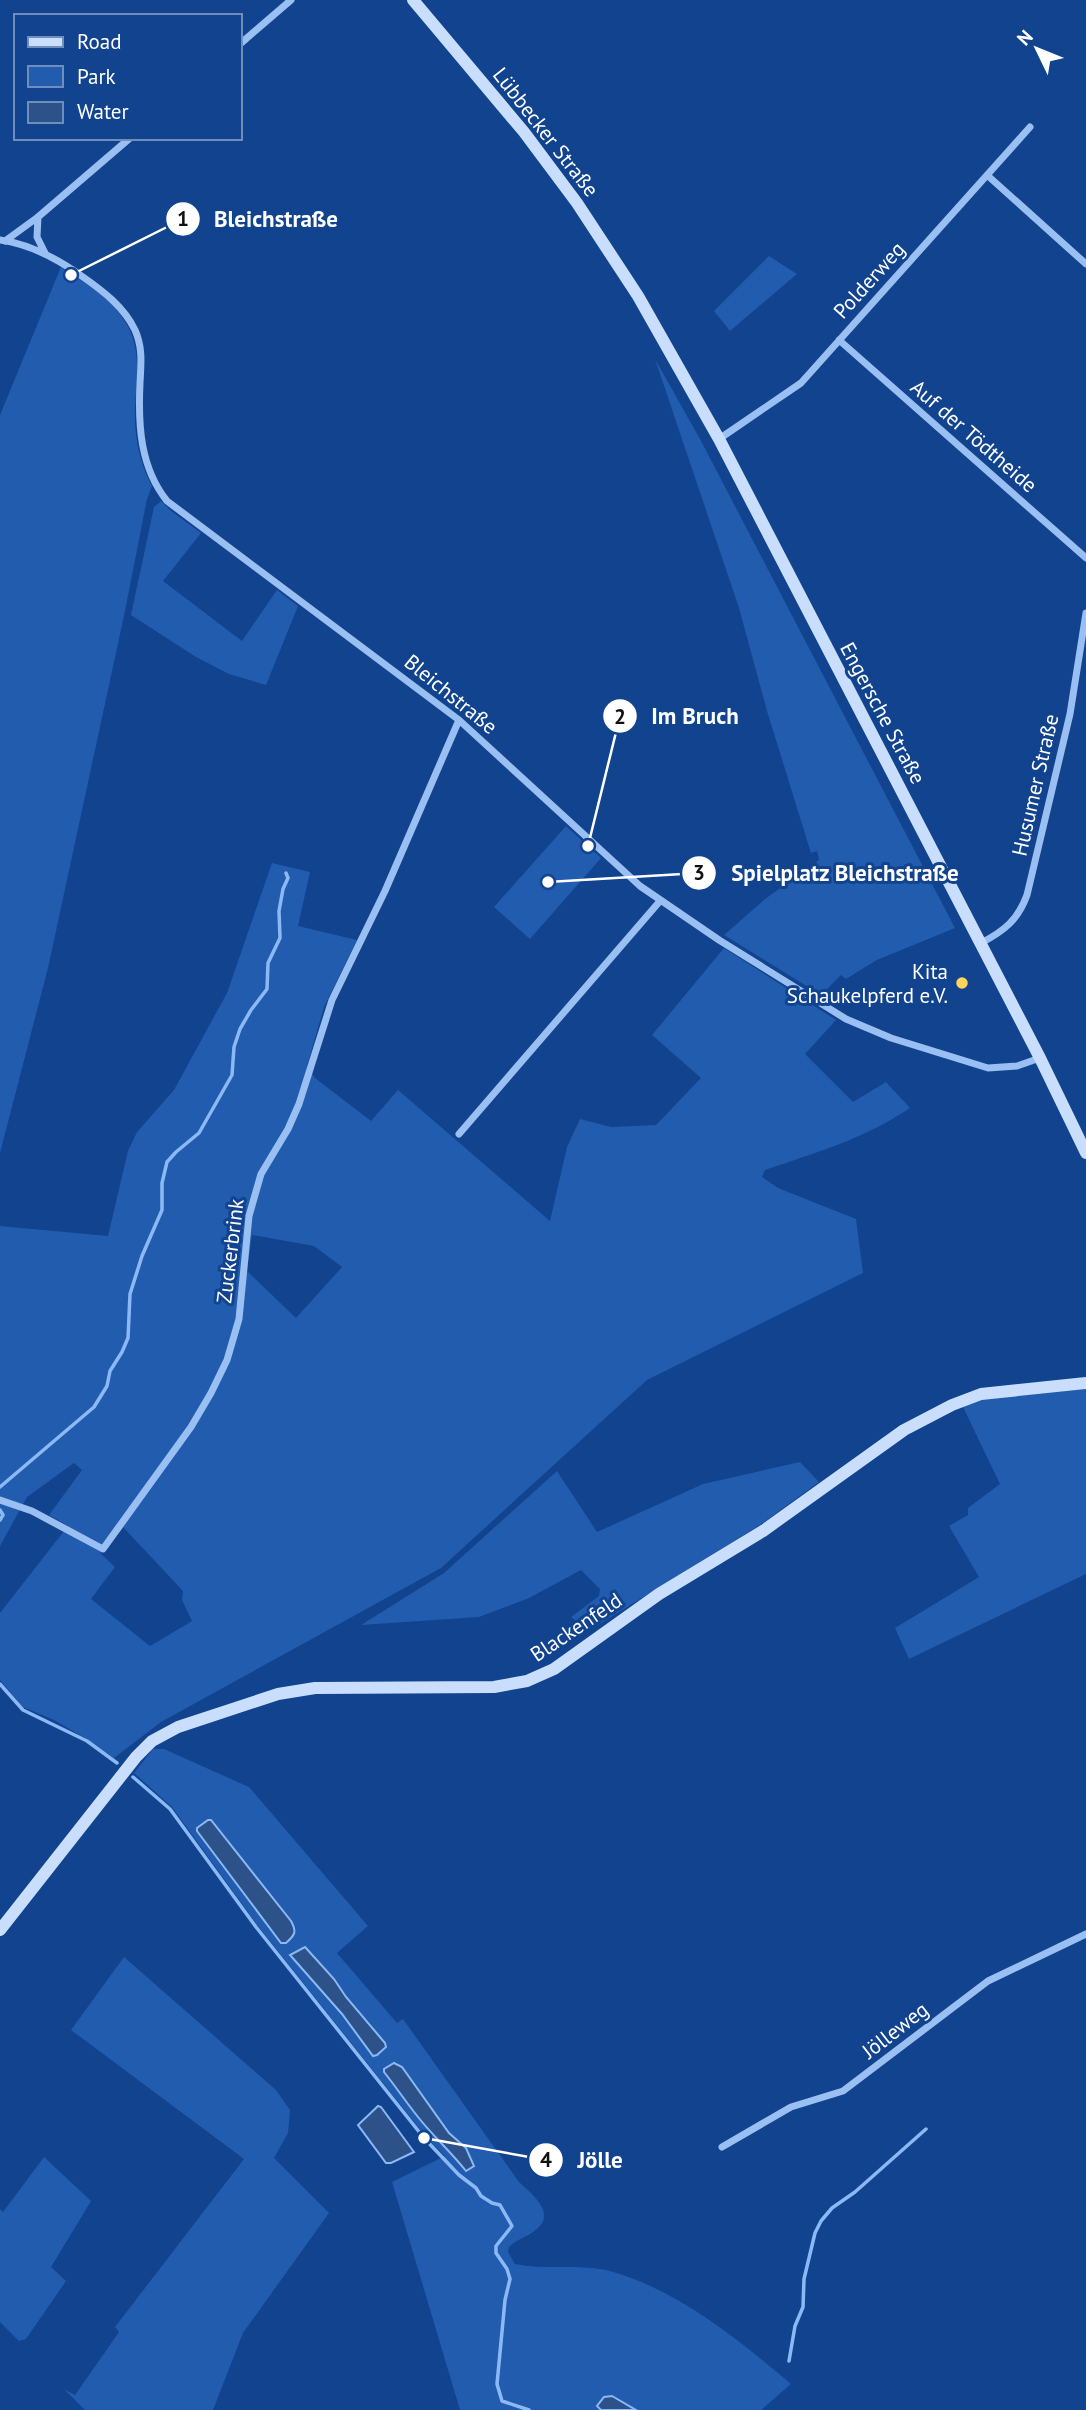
<svg xmlns="http://www.w3.org/2000/svg" width="1086" height="2410" viewBox="0 0 1086 2410" font-family="'PT Sans',sans-serif">
<style>
.green{fill:#225cae;fill-rule:evenodd}
.water{fill:#2c5289;stroke:#8bb9f6;stroke-width:2}
.lines{fill:none;stroke-linecap:round;stroke-linejoin:round}
.stream{stroke:#8bb9f6;stroke-width:3.5}
.street{stroke:#9abff2;stroke-width:7}
.secondary{stroke:#c9ddfc;stroke-width:12}
.poi-dot{fill:#ffd55b;stroke:#11438e;stroke-width:2.5}
.labels{text-anchor:middle;dominant-baseline:central;stroke-width:6;stroke-linejoin:round;paint-order:stroke}
.street-label{font-size:21px;fill:#fff;stroke:#11438e}
.poi-label{font-size:21px;fill:#fff;stroke:#11438e;text-anchor:end}
.leader{fill:none;stroke:#fff;stroke-width:2.5}
.callout-dot{fill:#fff;stroke:#11438e;stroke-width:2.5}
.mark-label{font-size:21px;text-anchor:middle;font-weight:bold;fill:#111}
.callout-label{font-size:23px;text-anchor:middle;font-weight:bold;fill:#fff;stroke:#11438e;stroke-width:6;stroke-linejoin:round;paint-order:stroke}
</style>
<rect width="100%" height="100%" fill="#11438e"/>
<path class="green" d="M769,256L797,274L730,331L714,311Z
M61,267C78,279 99,290 113,306C144,340 137,366 135,408C134,435 139,462 152,486L147,499L125,611L48,968L0,1153V415Z
M655,359L700,439L955,928L877,960L846,979L841,975L821,995L724,935L765,899L819,860L817,851L811,853L767,711L739,608Z
M161,501L171,511L201,533L163,581L242,641L277,590L298,606L266,685L229,674L196,657L131,615L154,507Z
M566,826L601,858L530,939L494,907Z
M272,863L310,872L298,926L357,940L324,1007L307,1066L315,1078L371,1121L398,1090L550,1221L567,1147L580,1119L611,1127L656,1125L701,1078L652,1035L724,948L836,1020L805,1054L853,1102L886,1082L910,1108C866,1138 815,1153 765,1170L762,1177L778,1188L856,1219L863,1273L647,1380L441,1568L161,1722L114,1758L85,1738L52,1719L23,1707L0,1680V1613L68,1526L49,1515L82,1470L74,1463L27,1497L0,1546V1226L108,1236L128,1151L137,1132L174,1090L227,993ZM252,1235L314,1246L342,1267L296,1318L247,1271ZM123,1527L183,1591L182,1600L192,1621L150,1646L91,1599L115,1567L100,1553L108,1547Z
M1086,1389V1574L909,1659L895,1628L979,1577L949,1526L968,1515V1508L1000,1484L963,1407L981,1399Z
M800,1462L819,1482L760,1525L598,1625H581L571,1617L599,1596L600,1589L581,1570L529,1598L479,1617L361,1625L444,1573L557,1471L597,1532L703,1484Z
M153,1749H164L249,1787L368,1926L337,1953L397,2023L403,2019L519,2182C533,2195 559,2215 533,2232C525,2238 517,2239 509,2247L508,2252L515,2264C545,2270 576,2264 606,2270C674,2287 738,2339 791,2384L761,2410H636L612,2396L604,2397L598,2406L601,2410H460L392,2182L445,2156L426,2137L258,1926L172,1807L134,1773Z
M124,1957L276,2090L290,2110L288,2133L274,2158L329,2213L243,2333L213,2410H85L64,2389L75,2395L119,2332L115,2327L244,2159L71,2030Z
M44,2157L91,2201L51,2267L66,2281L26,2339L19,2341L0,2322V2209L3,2212Z"/>
<path class="water" d="M208,1820H211L291,1921C297,1932 295,1935 286,1943H281L197,1831V1828Z
M305,1947L334,1979L346,1997L385,2043L386,2047L377,2055L373,2056L342,2014L290,1955Z
M394,2063L402,2067L449,2133L466,2148L474,2166L466,2171C451,2152 433,2136 418,2117C406,2102 396,2087 384,2072V2069Z
M378,2106L381,2107L414,2152L391,2163H386L358,2125Z
M612,2396L636,2410H601L597,2406L604,2397Z"/>
<g class="lines">
<path class="stream" d="M0,1487L94,1407L107,1386L110,1371L122,1352L128,1338L130,1294L142,1256L162,1210V1183L167,1162L176,1152L199,1133L232,1075L234,1047L240,1029L251,1010L267,989L268,963L280,938L279,911L283,889L288,878L286,873
M0,1510L3,1515L0,1520
M0,1684L23,1710L87,1741L117,1763
M133,1777L170,1809L256,1927L424,2138L459,2175L476,2188L481,2196L492,2203L500,2205L512,2226L496,2246V2253L507,2269L510,2279L505,2300L497,2384L502,2401L529,2410
M789,2361L795,2326L803,2307L804,2279L815,2233L821,2221L832,2208L855,2192L926,2129"/>
<path class="street" d="M240,44L291,0
M987,175L1086,264
M38,217L37,237L45,253
M0,240C30,244 58,259 83,277C103,291 124,307 135,330C143,348 141,364 140,383C138,425 140,467 167,501L459,720L640,886L719,940L846,1019L891,1038L988,1068L1017,1066L1040,1058
M5,241L38,217L130,138
M839,340L1086,558
M719,439L801,383L1030,127
M981,943C1004,931 1018,920 1027,895L1070,714L1086,613
M459,1134L660,901
M0,1500L32,1511L103,1549L191,1427L211,1393L227,1360L239,1319L249,1216L261,1174L288,1129L299,1104L332,1000L385,891L459,720
M722,2147L791,2107L843,2091L988,1981L1086,1934"/>
<path class="secondary" d="M413,0L524,132L577,203L638,296L719,439L1040,1058L1086,1153
M0,1930L136,1757L152,1741L178,1727L278,1694L315,1688L494,1687L527,1681L554,1669L659,1594L763,1531L904,1430L952,1405L981,1394L1086,1383"/>
</g>
<circle class="poi-dot" cx="962" cy="983" r="7"/>
<g class="labels">
<g class="street-label">
<text transform="translate(546 132) rotate(52)">Lübbecker Straße</text>
<text transform="translate(869 280) rotate(-48)">Polderweg</text>
<text transform="translate(974 436) rotate(41)">Auf der Tödtheide</text>
<text transform="translate(451 694) rotate(39)">Bleichstraße</text>
<text transform="translate(883 713) rotate(62)">Engersche Straße</text>
<text transform="translate(1035 785) rotate(-77)">Husumer Straße</text>
<text transform="translate(230 1251) rotate(-83)">Zuckerbrink</text>
<text transform="translate(576 1627) rotate(-34)">Blackenfeld</text>
<text transform="translate(895 2030) rotate(-38)">Jölleweg</text>
</g>
<g class="poi-label">
<text x="948" y="971">Kita<tspan x="948" dy="24">Schaukelpferd e.V.</tspan></text>
</g>
</g>
<path class="leader" d="M71 275L183 219M588 846L620 716M548 882L699 873M424 2138L546 2160"/>
<g class="callout-dot">
<circle cx="71" cy="275" r="7"/>
<circle cx="588" cy="846" r="7"/>
<circle cx="548" cy="882" r="7"/>
<circle cx="424" cy="2138" r="7"/>
<circle cx="183" cy="219" r="18"/>
<circle cx="620" cy="716" r="18"/>
<circle cx="699" cy="873" r="18"/>
<circle cx="546" cy="2160" r="18"/>
</g>
<g class="mark-label">
<text x="183" y="226">1</text>
<text x="620" y="724">2</text>
<text x="699" y="880">3</text>
<text x="546" y="2167">4</text>
</g>
<g class="callout-label">
<text x="276" y="227">Bleichstraße</text>
<text x="695" y="724">Im Bruch</text>
<text x="845" y="881">Spielplatz Bleichstraße</text>
<text x="600" y="2168">Jölle</text>
</g>
<rect x="14" y="14" width="228" height="126" fill="#11438e" stroke="#708ebb" stroke-width="2"/>
<rect x="28" y="37" width="35" height="10" fill="#c9ddfc" stroke="#708ebb" stroke-width="2"/>
<text x="77" y="49" font-size="21" fill="#ffffff">Road</text>
<rect x="28" y="66" width="35" height="21" fill="#225cae" stroke="#708ebb" stroke-width="2"/>
<text x="77" y="84" font-size="21" fill="#ffffff">Park</text>
<rect x="28" y="102" width="35" height="21" fill="#2c5289" stroke="#708ebb" stroke-width="2"/>
<text x="77" y="119" font-size="21" fill="#ffffff">Water</text>
<g transform="translate(1037 49) rotate(313)" stroke="#11438e" stroke-width="5" paint-order="stroke">
<path d="M0-5L12 26L0 18L-12 26Z" fill="#ffffff"/>
<text y="-10" font-size="19" font-weight="bold" text-anchor="middle" fill="#ffffff">N</text>
</g>
</svg>
